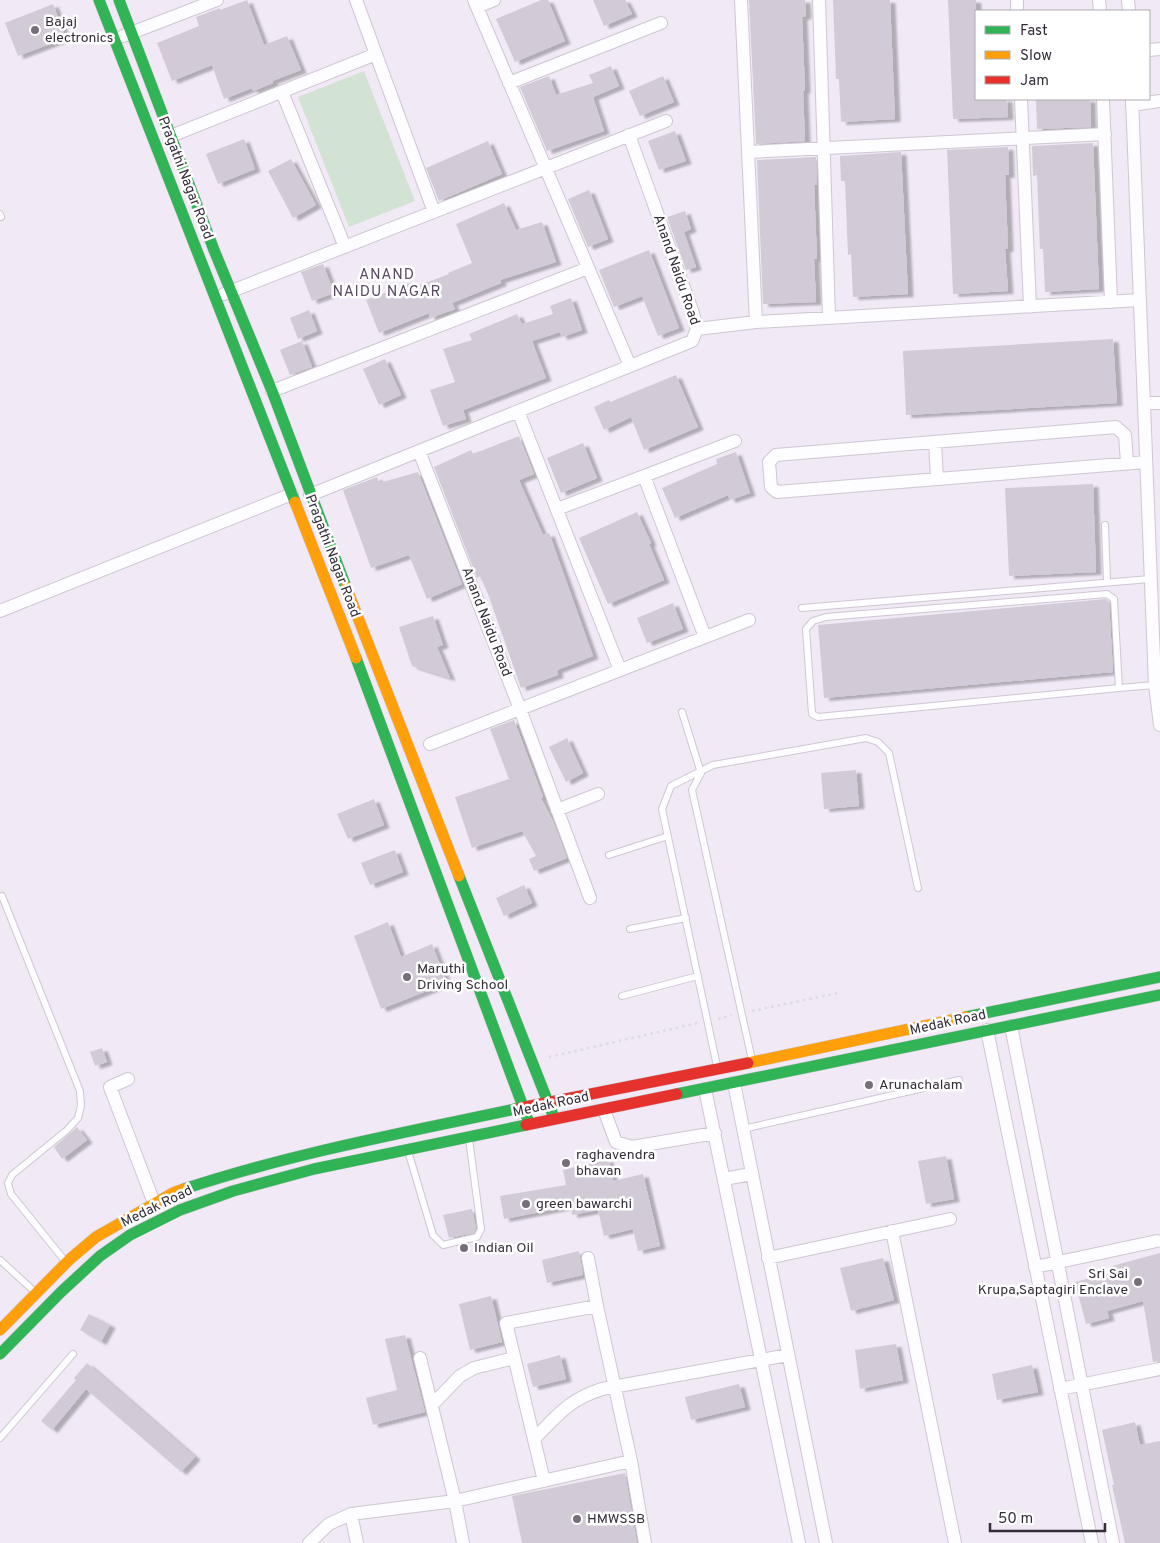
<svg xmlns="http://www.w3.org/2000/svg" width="1160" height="1543" viewBox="0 0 1160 1543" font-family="Overpass,sans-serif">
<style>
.green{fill:#d3e3d3}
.building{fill:#d2cbd7;filter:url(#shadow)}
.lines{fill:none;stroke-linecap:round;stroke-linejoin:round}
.lane-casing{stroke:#cec7d2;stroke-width:8}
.street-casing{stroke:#cec7d2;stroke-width:14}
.fast-casing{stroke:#cec7d2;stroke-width:12}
.slow-casing{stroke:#cec7d2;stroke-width:12}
.jam-casing{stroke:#cec7d2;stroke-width:12}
.path{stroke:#dedce0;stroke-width:2.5;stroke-dasharray:2.5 4;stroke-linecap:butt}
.lane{stroke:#fdfcfe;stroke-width:6}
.street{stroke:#fdfcfe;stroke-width:12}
.fast{stroke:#30b455;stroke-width:11}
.slow{stroke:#ff9f0a;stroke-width:11}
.jam{stroke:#e5322d;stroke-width:11}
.poi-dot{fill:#766f7b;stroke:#fff;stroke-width:2}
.labels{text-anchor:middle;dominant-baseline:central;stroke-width:5;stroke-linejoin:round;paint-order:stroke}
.poi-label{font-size:14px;fill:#342d39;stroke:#fff;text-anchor:start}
.street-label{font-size:14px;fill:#342d39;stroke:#fff}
.neighbourhood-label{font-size:15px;letter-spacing:1px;fill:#594963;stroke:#fff}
</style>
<defs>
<filter id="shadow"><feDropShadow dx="5.5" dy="3" stdDeviation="1" flood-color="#0004"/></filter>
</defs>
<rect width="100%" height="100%" fill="#f1e9f6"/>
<path class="green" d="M364,71L415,201L349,227L298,97Z"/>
<path class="building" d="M247,0L264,45L287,36L301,70L272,81L273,83L253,91L252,88L224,99L212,65L172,81L157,43L199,26L196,17L220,8V10Z
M541,0H548L565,41L515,62L496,19Z
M593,0H625L632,14L604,26Z
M749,0H805L806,16L802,17L805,90L803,91L805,141L756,144Z
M833,0H890L895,119L841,122L839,79H836Z
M948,0H976V99H1007L1008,117L953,119Z
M53,4L66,38L18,56L5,23Z
M611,66L619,86L593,97L604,131L547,151L520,87L549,76L556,95L593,83L589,75Z
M663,76L674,102L640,116L629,91Z
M1036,99H1090L1091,127L1037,129Z
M675,131L686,161L659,170L648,141Z
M244,139L255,169L218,184L206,154Z
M488,141L502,174L439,201L426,168Z
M1093,143L1099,289L1045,292L1043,249H1040L1037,175L1033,176L1032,146Z
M1008,147L1009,175H1005L1008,249H1005L1008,291L953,294L947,150Z
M901,152L908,294L853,297L851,254L848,255L845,181H841L840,156Z
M816,157L817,185H814L817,259H814L816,302L763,304L757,160Z
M291,159L316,205L293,218L268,171Z
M589,190L608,239L588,247L568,199Z
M504,203L516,230L542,222L556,262L500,280L501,283L452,303L455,309L430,318L429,313L379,333L366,300L410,283L412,288L449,274L448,273L472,263L456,224Z
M685,211L691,229L684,232L696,267L686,270L667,217Z
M649,250L679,328L658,336L642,296L614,307L599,270Z
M323,264L334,293L312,301L301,272Z
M571,298L582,330L562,337L560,332L532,341L546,378L463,410L466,419L443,426L430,390L455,382L443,349L472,340L469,334L517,314L522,324L553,314L550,306Z
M309,310L317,331L298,339L290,318Z
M1113,339L1117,403L906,415L903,351Z
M302,341L312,367L290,375L280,350Z
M385,359L401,395L379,405L363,369Z
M676,375L698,427L644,450L631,417L604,430L594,407L609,400L610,402Z
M519,436L534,474L519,480L543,535L549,533L593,656L557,670L558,675L521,688L488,594L480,576L477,578L434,467L471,450L473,454Z
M583,443L597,478L561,493L547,458Z
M736,452L750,493L730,500L728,495L675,518L662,488L717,464L716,459Z
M418,472L462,584L427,599L409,555L371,568L343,490L377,477L379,483Z
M1093,484L1096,572L1009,576L1005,488Z
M637,512L651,543L649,544L664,580L608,604L579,538Z
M1106,599L1109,602L1113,672L824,698L818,625Z
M673,603L683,629L647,643L637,618Z
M433,616L443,645L437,647L450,678L412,666L399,627Z
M514,720L543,797L541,798L553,821L567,858L534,871L529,859L536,856L522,831L472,848L455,797L509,779L490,729Z
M567,738L583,773L566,782L549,747Z
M856,770L859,806L824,809L821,773Z
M374,799L384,825L348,839L337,814Z
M395,850L403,872L370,885L361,863Z
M524,885L532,903L504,916L496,898Z
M388,922L401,957L432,944L447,983L381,1009L354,936Z
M102,1048L107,1062L95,1066L90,1052Z
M77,1127L87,1140L62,1159L54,1147Z
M946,1156L954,1199L926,1204L918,1161Z
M608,1159L613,1181L643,1174L660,1246L638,1251L633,1229L604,1236L598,1210L572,1215L571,1206L504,1219L500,1196L566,1185L563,1170Z
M472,1209L476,1228L474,1233L449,1238L443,1215Z
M579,1251L583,1275L547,1283L542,1260Z
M1160,1253V1361L1153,1362L1143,1301L1107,1311L1109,1318L1086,1324L1075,1282L1114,1272L1112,1266Z
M883,1258L894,1300L851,1311L840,1268Z
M491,1296L502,1342L470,1350L459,1304Z
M89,1314L110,1325L101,1342L80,1330Z
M405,1335L425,1412L373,1425L366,1398L397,1390L385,1339Z
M896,1344L903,1380L860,1389L855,1350Z
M560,1355L566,1379L533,1387L527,1364Z
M87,1363L195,1457L181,1472L86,1389L52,1430L41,1421L76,1380L74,1378Z
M1032,1365L1038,1392L997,1400L992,1374Z
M739,1384L745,1407L691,1420L685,1397Z
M1135,1422L1140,1445L1160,1441V1543H1125L1112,1485H1114L1102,1430Z
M625,1473L637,1543H522L512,1496Z"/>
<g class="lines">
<g class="lane-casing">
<path id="lane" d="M0,214L1,217
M1105,525L1107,582
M802,608L1150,579
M1119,688L1114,599L1107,594L826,617L813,621L806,629L812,714L818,717L1119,688L1155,685
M682,712L701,773L692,790L752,1060
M609,855L668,836
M2,896L80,1091L81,1106L78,1118L67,1130L12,1175L8,1183L11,1194L65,1261
M630,929L686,918
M622,996L698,976
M717,1066L662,809L671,786L713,765L866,738L878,742L889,753L918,888
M743,1129L959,1080
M408,1151L433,1235L443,1245L477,1237L481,1229L469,1139
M0,1260L35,1292
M0,1438L73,1354"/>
</g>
<g class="street-casing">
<path id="street" d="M356,0L434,212
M474,0L630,366
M741,0L756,322
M819,0L829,318
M1017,0V11
M1099,0L1100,11
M1128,0L1129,11
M477,7L494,0
M123,36L217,0
M1149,50L1160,49
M509,83L661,23
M282,92L345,247
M1021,99L1030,307
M1103,99L1111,302
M1132,99L1155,685L1160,725
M1132,105L1160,101
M171,136L376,54
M749,152L1105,134
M224,294L666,121
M697,329L756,322L1140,300
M272,391L588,268
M1144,403H1160
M518,411L620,670
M935,442L937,479
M419,451L520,709L590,898
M1127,463L1125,435L1116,427L776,455L769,462L771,487L777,492L1146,462
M644,476L735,441
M310,495L692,341L697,329L693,313L629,135
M557,509L644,476L705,637
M0,611L292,494
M430,744L749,620
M557,810L598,794
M1011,1026L1113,1543
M987,1030L1092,1543
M128,1079L110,1087L154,1203
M734,1083L826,1543
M705,1089L799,1543
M604,1110L616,1142L632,1147L715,1133
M724,1179L751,1174
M892,1231L955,1543
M588,1258L597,1306L631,1461L645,1543
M768,1258L950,1219
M1035,1267L1157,1241
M420,1358L455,1501L463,1543
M1060,1389L1160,1369
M432,1405L460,1376L474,1368L514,1358
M534,1439C558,1415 568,1400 602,1389L788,1355
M544,1481L506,1323L597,1306
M351,1514L357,1543
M309,1543L329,1524L351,1514L455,1501L631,1461"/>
</g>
<g class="fast-casing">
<path id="fast" d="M99,0L295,502
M119,0L214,250L272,391L346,587
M356,658L528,1120
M459,876L553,1115
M966,1017L1160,977
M677,1094L1160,995
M184,1189C293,1153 407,1132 520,1108
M0,1354L61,1292L100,1256L130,1235L180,1210L233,1191L314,1169L526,1125"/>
</g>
<g class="slow-casing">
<path id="slow" d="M295,502L356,658
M346,587L459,876
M748,1063L966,1017
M0,1330L70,1259L96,1237L173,1193L184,1189"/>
</g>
<g class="jam-casing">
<path id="jam" d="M520,1108L748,1063
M526,1125L677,1094"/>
</g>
<path class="path" d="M752,1011L838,993
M718,1019L732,1015
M549,1057L698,1023"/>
<use href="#lane" class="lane"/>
<use href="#street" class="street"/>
<use href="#fast" class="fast"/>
<use href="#slow" class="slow"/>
<use href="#jam" class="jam"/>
</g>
<g class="poi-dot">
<circle cx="35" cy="30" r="5"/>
<circle cx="407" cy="977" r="5"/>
<circle cx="869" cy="1085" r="5"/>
<circle cx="566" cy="1163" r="5"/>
<circle cx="526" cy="1204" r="5"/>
<circle cx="464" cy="1248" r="5"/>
<circle cx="1138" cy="1282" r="5"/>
<circle cx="577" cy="1519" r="5"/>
</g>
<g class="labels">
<g class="poi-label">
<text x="45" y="22">Bajaj<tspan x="45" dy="16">electronics</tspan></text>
<text x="417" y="969">Maruthi<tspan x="417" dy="16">Driving School</tspan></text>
<text x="879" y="1085">Arunachalam</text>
<text x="576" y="1155">raghavendra<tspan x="576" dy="16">bhavan</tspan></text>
<text x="536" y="1204">green bawarchi</text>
<text x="474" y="1248">Indian Oil</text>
<text x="1128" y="1274" text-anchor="end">Sri Sai<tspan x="1128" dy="16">Krupa,Saptagiri Enclave</tspan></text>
<text x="587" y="1519">HMWSSB</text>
</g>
<g class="street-label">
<text transform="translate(185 178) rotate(69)">Pragathi Nagar Road</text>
<text transform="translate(676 270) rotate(71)">Anand Naidu Road</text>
<text transform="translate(332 556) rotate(69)">Pragathi Nagar Road</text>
<text transform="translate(486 622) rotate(69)">Anand Naidu Road</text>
<text transform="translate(948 1023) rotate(-12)">Medak Road</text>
<text transform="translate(551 1105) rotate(-12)">Medak Road</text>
<text transform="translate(157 1207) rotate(-26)">Medak Road</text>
</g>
<g class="neighbourhood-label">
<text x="387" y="275">ANAND<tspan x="387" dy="17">NAIDU NAGAR</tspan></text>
</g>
</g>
<rect x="975" y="10" width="175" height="90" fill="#ffffff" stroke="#aeabb0"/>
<rect x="985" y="26" width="25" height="8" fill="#30b455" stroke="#aeabb0"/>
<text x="1020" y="35" font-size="15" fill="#342d39">Fast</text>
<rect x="985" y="51" width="25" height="8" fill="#ff9f0a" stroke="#aeabb0"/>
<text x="1020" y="60" font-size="15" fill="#342d39">Slow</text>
<rect x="985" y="76" width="25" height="8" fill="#e5322d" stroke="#aeabb0"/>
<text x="1020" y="85" font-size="15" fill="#342d39">Jam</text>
<path d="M990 1523v8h115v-8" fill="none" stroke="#342d39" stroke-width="2.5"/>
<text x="998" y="1523" font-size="15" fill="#342d39" stroke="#ffffff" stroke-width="4" paint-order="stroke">50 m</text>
</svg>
